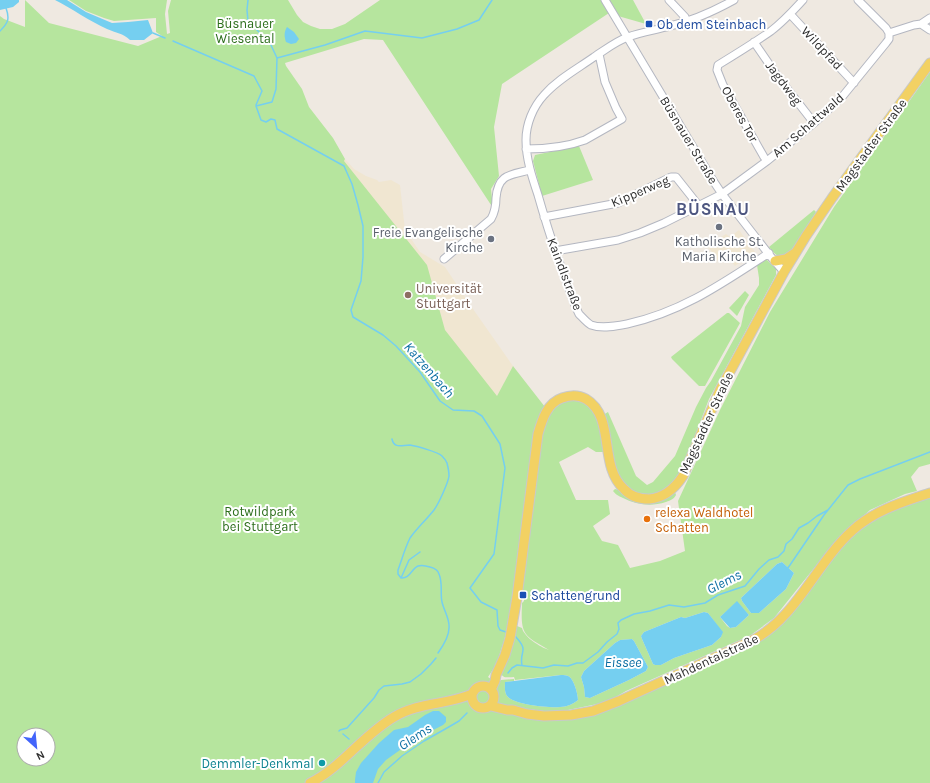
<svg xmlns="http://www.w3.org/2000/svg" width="930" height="783" viewBox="0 0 930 783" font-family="Karla,sans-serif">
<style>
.education{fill:#f0e6d1}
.green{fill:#b6e59e;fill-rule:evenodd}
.water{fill:#75cff0}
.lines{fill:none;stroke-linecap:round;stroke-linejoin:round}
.stream{stroke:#75cff0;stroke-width:1.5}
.minor-casing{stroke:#b4b7c1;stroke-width:9}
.major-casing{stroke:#c9c9c9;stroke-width:11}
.minor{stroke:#fff;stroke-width:7}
.major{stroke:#f2d163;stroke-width:9}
.transit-dot{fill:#1a4fb4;stroke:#fff;stroke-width:1.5}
.worship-dot{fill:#6b7280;stroke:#fff;stroke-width:1.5}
.education-dot{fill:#8d6e63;stroke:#fff;stroke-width:1.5}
.food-dot{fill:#e8710a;stroke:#fff;stroke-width:1.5}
.culture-dot{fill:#0f9aa8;stroke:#fff;stroke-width:1.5}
.labels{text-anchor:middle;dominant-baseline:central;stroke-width:4;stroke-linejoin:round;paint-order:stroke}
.park-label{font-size:13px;fill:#2c6e1b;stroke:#fff}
.transit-label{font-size:13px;fill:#164399;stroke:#fff;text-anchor:start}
.street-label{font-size:13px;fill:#2e2e2e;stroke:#fff}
.worship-label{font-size:13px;fill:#5b616d;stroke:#fff;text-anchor:end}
.education-label{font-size:13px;fill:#785e54;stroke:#fff;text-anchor:start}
.food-label{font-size:13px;fill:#c56008;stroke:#fff;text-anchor:start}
.culture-label{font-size:13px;fill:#0d838f;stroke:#fff;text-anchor:end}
.water-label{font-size:14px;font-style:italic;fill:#0d6fa3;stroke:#fff}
.district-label{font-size:17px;font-weight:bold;letter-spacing:1px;fill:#4d5680;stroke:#fff}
</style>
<rect width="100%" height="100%" fill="#efe9e1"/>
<path class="education" d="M345,159L354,169L366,176L377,180L379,182L391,180L400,185L405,230L420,252L445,267L473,309L513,366L477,435L326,179Z
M739,230L755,252L735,266L726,256L718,261L707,245L726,234L730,237Z"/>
<path class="green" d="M25,0L49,23L138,46L162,36L156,32V18L114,21L104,18L86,11L69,0H167L165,14L167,34L170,33L168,11L171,0H288L297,15L303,22L311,26L320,29H332L345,24L380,0H601L609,13L502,84L494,127L499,176L491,189L493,208L383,40L364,39L285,63L286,66L302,89L309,107L333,138L345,159L344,161L427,265L445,330L497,396L513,366L545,407L541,415L536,428H535L534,435L509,621L504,641L496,665L488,677L497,683L501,680L514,679V681L505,682C505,687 504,693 508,697C516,705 549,708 560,707C567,707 573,704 578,700C578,695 574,678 568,676C566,675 564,675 561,675L515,680L514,677C508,677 503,679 501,673L503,670V671L514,638H515V633L517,626L522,628C524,637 540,647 549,650C543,646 530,640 526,634C520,626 522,612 522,603L524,601V599L523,598V592L521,588L539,445C542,428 546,409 563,401C567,400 571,399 575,400C582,401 589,405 593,410C602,422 602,438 604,452H596L588,447L559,462L576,500H608L610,514L593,526L602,541L618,545L630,568L660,561L685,551L678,501L720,410L770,312L834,207L930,72V464L919,467L911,477L917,491L905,494L870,510L852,526L831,547L774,618L751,635L626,691L607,702L568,710L552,712L527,709L524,717C544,722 566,721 587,716C607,711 625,701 643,693C683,676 722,657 762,638L774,631L785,619L851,535L876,516L904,504L930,496V783H0V16L4,19L25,27ZM782,562L794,573L786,589L759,613H751L742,601L741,598L777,564ZM737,602L749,615L736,627L730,628L727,626L720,617ZM704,612L708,613L722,632L721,637L712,645L674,658L661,665H655L653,664L642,639L641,636L644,632L681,617L685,618ZM632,639L634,641L648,667L646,671L629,680L590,698L585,697L584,687L581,677L584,671L615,643L620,640ZM24,735H48V759H24Z
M609,0H633L646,24L618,16Z
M579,146L593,180L542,196L533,161L535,155Z
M814,210L816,212L789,254L779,257L773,252L769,247Z
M764,260H767L776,269V275L709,399L682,470L671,485L659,493L653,494H639L634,492L628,488L617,475L603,415L608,412L636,476L647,485L653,482L675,456L696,407L706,388L711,381L741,326L745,307L759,285V278L757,265Z
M745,291L749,295L737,316L729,308Z
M727,313H729L740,323L705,386H699L672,359L671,357Z
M615,489L619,490L626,497L675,492L676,495C674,499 671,500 666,502C651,507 637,505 623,498C619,496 616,495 613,491Z"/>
<path class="water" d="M0,0H19V2L13,7L0,10Z
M55,0H67L86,12L112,23L128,22L148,20L153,33L144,40H130C123,33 116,33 107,29C89,21 73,9 55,0Z
M287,27L294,32L299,39L296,43L291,44L286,42C284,36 284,32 287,27Z
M782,562L794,573L786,589L759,613H751L742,601L741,598L777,564Z
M737,601L749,615L736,627L730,628L720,617Z
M704,612L708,613L723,632L721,637L712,645L674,658L661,665H655L653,664L642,639L641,636L644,632L681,617L685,618Z
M632,639L634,641L648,667L646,671L629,680L590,698L585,697L584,687L581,677L584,671L615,643L620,640Z
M561,675C564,675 566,675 568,676C574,678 578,695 578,700C573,704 567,707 560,707C549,708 516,705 508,697C504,693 505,687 505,682Z
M433,711H439L446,717V722L443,725L414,740L386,760L378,769L373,783H355V780L356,772L361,763L379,743L394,730L408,727L425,715Z"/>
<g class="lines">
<path class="stream" d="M248,0L247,10L248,21L270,43L277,58L276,89L272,102L256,106L261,120L266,122L271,119L275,120L277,129L344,166L352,184L358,205L363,226V257L361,281L351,310L353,317L383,335L396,346L420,372L440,401L453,410L474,411L482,416L500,444L505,468L494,554L470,588L481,602L497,610L498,626L500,630L506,632
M0,31C8,23 10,19 6,8
M153,33L165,38
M173,41L254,76L262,91L256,105
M277,58L325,45L365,31L422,38L457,29L479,20L492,0
M392,439C394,449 402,445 410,445C416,446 438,452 442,456C444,458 446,460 447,463C448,467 449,471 449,476C448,483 439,503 434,510C427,519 417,528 410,538C405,548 402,559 398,570V574L401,578C410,579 411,569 418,566C421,565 427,566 430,567C434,568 438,570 439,574C443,583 440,593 442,602C444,611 450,619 449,628C449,637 443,646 438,653
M787,569L790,565L824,515L848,485L860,479L930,452
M401,578L409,560L420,552
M515,636C530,652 519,650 522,665
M508,673L512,668L517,665L543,668L554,665L568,666L577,663H583L598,652L607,642L617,634L619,629L618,623L621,620L634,614L650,611L669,605L684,607L705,603L718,595L745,586L759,569L769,560L778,557L784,551L786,544L792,539L799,528L808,523L817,516L828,510
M339,731L340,730L347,728L374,698L379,690L384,686L402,684L410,682L421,674L431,664L436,658
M343,734L349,739
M378,783L384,772L402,756L424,741L447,728L459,721L467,713"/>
<g class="minor-casing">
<path id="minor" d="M605,0L714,182L722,194L771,257L784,272
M669,0L685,17L687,21
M734,0C714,11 692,21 670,26C656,30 642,32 628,37C616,41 605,50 594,57C577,69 558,79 544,95C533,107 526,124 526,140C526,159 532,177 538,195C546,223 555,252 566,280C570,290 574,305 579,314C582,317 587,323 591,325C602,329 617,326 627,324C682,312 723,283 769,253
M858,0L886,28L889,33
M790,14L854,83
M921,24L930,30
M889,33L914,25L921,24L930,18
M754,42L778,77L814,123
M526,149C546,149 566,147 585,140L622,119L616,108L605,82L599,54
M767,161L764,157L723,85L717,70L718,65C736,54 754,43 771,31C783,22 793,11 803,0
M544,217L618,203L671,177H676L699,206
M555,251L618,240L640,233L664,223L722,194L767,161L814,123L842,97L886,43L889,39V33
M444,259L491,219C495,212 496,206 496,198C498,174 510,175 530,170"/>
</g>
<g class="major-casing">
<path id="major" d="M775,261L786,259L795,253
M472 697a11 11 0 1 1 22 0a11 11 0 1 1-22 0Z
M491,690L495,681L496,675L505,655L510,638L517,597L538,434C542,420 547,403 562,398C570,395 579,395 586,399C616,417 598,466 624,489C630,496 639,499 649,499C664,498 675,488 683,476L720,390L784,272L806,236L832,198L930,63
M491,706L507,710H513L527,714L544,716L571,715L593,711L619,701L753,640C798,616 816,563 853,530C875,510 903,502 930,493
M310,783C342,767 363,735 394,717C419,702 447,705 472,694"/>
</g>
<use href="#minor" class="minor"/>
<use href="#major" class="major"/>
</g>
<g class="transit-dot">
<rect x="645" y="20" width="8" height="8" rx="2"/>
<rect x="519" y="591" width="8" height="8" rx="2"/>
</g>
<g class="worship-dot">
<circle cx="719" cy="227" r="4"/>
<circle cx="491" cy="239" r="4"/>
</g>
<circle class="education-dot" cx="408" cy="295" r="4"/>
<circle class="food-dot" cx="647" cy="519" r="4"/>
<circle class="culture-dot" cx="322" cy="763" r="4"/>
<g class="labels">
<g class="park-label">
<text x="245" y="23">Büsnauer<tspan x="245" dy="15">Wiesental</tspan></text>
<text x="260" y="511">Rotwildpark<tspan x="260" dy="15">bei Stuttgart</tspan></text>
</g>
<g class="transit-label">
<text x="657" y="24">Ob dem Steinbach</text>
<text x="531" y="595">Schattengrund</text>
</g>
<g class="street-label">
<text transform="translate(822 48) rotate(47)">Wildpfad</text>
<text transform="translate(784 83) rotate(53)">Jagdweg</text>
<text transform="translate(740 114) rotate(61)">Oberes Tor</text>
<text transform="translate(808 125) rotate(-41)">Am Schattwald</text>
<text transform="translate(689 140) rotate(59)">Büsnauer Straße</text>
<text transform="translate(871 145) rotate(-54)">Magstadter Straße</text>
<text transform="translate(640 191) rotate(-23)">Kipperweg</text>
<text transform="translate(565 274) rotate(69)">Kaindlstraße</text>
<text transform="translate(706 423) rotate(-65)">Magstadter Straße</text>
<text transform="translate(711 659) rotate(-25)">Mahdentalstraße</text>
</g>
<g class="worship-label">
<text x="483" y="232">Freie Evangelische<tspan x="483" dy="15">Kirche</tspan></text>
<text x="719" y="241" text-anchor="middle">Katholische St.<tspan x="719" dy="15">Maria Kirche</tspan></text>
</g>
<g class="education-label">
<text x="416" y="288">Universität<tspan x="416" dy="15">Stuttgart</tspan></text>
</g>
<g class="food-label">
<text x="655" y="512">relexa Waldhotel<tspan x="655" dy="15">Schatten</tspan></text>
</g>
<g class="culture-label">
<text x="314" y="763">Demmler-Denkmal</text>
</g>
<g class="water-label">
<text transform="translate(429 370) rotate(49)">Katzenbach</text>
<text transform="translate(724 582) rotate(-27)">Glems</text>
<text x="623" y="662">Eissee</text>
<text transform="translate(415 737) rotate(-33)">Glems</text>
</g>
<g class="district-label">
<text x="713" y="209">BÜSNAU</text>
</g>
</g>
<g transform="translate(36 747) rotate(153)"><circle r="19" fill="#ffffff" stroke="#ababab"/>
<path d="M0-3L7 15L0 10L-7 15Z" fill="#4264fb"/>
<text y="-6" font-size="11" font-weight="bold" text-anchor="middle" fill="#2e2e2e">N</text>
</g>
</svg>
